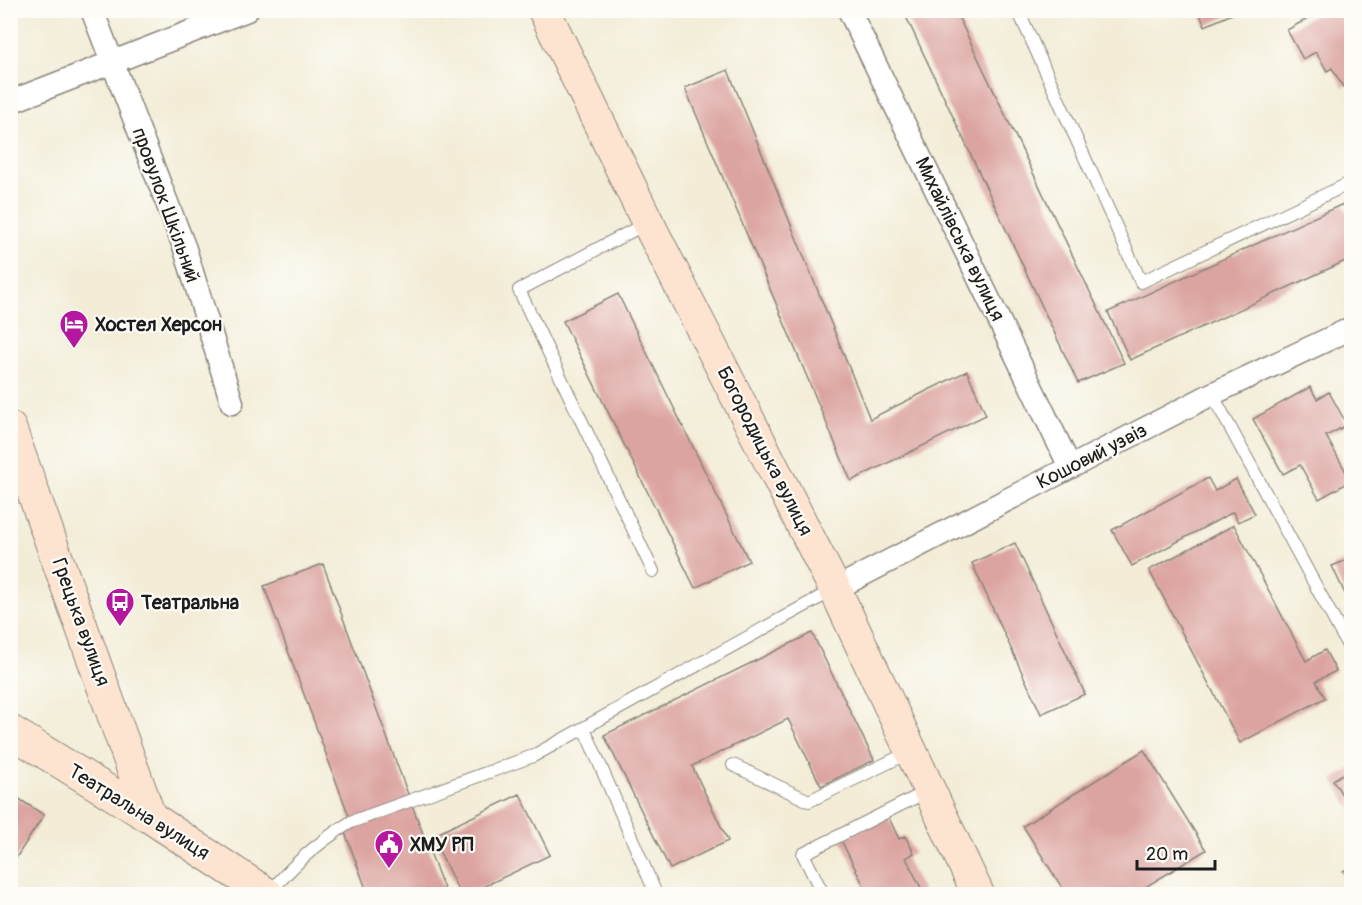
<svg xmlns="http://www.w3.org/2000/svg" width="1362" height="905" viewBox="0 0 1362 905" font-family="Pangolin,sans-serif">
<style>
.building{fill:#dca4a1}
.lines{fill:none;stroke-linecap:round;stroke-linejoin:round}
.lane-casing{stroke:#88847a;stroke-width:14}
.street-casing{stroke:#88847a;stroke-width:25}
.secondary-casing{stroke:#88847a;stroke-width:34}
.lane{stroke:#fff;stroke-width:12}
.street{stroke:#fff;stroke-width:22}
.secondary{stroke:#fde4d1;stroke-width:32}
.labels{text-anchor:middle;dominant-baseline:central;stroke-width:4.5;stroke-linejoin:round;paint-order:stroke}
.street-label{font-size:20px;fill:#1c1c1c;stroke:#fdfcf7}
.poi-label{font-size:20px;font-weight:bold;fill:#1c1c1c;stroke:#fdfcf7;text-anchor:start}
</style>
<rect width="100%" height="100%" fill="#fdfcf7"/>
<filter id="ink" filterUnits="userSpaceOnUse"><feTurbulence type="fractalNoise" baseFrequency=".0167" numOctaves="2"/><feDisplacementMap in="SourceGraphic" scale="12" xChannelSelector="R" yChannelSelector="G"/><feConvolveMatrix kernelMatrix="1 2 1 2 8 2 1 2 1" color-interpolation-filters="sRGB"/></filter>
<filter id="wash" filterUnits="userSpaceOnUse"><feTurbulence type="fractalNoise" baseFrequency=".008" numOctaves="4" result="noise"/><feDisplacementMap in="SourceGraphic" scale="24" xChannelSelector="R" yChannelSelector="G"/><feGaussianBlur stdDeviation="1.35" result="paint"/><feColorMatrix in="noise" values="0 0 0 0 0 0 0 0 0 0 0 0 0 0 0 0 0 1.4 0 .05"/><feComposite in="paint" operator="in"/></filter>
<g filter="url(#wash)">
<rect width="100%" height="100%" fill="#f3edd8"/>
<g id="blocks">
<path class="building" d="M903,10H955L1124,363L1078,383Z
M1198,10H1241L1205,26Z
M1323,10H1344L1352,24V82L1343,87L1332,68L1327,71L1316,52L1303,59L1287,30Z
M728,70L870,419L967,371L986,415L851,481L685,88Z
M1343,204L1352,221V258L1130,360L1108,312Z
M618,294L749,561L695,588L563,321Z
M1310,387L1317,399L1329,392L1347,425L1326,436L1351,481L1319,499L1300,465L1283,474L1253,419Z
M1208,478L1215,491L1236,479L1255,514L1238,522L1233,512L1132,566L1112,530Z
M1234,525L1306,661L1325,650L1336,671L1316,681L1325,698L1240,743L1149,570Z
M1015,543L1085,694L1041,714L972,563Z
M1352,558V596L1347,598L1332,566Z
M323,564L412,805L446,894H368L344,830L353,827L264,586Z
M812,633L874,760L821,786L788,719L692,766L728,841L670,869L604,735Z
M1144,750L1206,850L1134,894H1066L1023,826Z
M1352,768V811L1333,780Z
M10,793L44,815L10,867Z
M520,794L550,855L468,894H460L432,836Z
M888,816L899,839L905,836L914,853L906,858L924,894H868L841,840Z
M1352,866V884L1343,871Z"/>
</g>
</g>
<g filter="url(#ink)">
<use href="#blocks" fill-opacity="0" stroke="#88847a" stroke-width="1.5"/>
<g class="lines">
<g class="lane-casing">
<path id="lane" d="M1018,10L1141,282L1350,183
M647,223L519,290L653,571
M1212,394L1352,653
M584,728L656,894
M733,765L809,801L910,752
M269,894C291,866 320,841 351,822L533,756L835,589
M823,894L803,854L928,791"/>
</g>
<g class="street-casing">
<path id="street" d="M92,10L185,249L232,403
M849,10L1070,467
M10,102L247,10
M835,589L1212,394L1352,328"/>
</g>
<g class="secondary-casing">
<path id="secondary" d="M544,10L648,223L835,589L978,894
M10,428L150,817
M10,731L150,817L267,894"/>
</g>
<use href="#lane" class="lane"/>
<use href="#street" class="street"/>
<use href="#secondary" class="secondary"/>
</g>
</g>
<defs>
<g id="hotel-pin" transform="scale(1.5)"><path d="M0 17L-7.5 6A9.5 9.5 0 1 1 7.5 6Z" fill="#b5179e" stroke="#fdfcf7"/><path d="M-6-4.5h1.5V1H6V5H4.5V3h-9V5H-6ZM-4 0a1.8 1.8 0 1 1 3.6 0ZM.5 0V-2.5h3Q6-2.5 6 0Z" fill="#fff"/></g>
<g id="bus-pin" transform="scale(1.5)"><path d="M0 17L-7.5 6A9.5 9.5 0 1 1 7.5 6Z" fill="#b5179e" stroke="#fdfcf7"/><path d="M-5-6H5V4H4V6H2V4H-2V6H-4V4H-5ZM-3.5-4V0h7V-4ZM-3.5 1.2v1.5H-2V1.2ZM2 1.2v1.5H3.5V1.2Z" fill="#fff"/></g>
<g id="civic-pin" transform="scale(1.5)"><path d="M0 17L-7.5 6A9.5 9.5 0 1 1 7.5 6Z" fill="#b5179e" stroke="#fdfcf7"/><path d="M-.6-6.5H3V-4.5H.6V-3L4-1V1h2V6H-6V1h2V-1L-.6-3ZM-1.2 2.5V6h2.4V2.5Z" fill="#fff"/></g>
</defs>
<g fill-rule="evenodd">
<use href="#hotel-pin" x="74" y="324"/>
<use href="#bus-pin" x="120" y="602"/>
<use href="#civic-pin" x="389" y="844"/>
</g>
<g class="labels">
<g class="street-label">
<text transform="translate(166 205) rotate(70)">провулок Шкільний</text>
<text transform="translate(960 239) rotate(64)">Михайлівська вулиця</text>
<text transform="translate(765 451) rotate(63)">Богородицька вулиця</text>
<text transform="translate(1092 456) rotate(-27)">Кошовий узвіз</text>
<text transform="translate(81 622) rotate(70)">Грецька вулиця</text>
<text transform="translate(139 812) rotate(32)">Театральна вулиця</text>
</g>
<g class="poi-label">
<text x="95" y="324">Хостел Херсон</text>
<text x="141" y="602">Театральна</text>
<text x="410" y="844">ХМУ РП</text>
</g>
</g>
<rect width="1362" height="905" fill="none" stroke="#fdfcf7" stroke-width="36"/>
<path d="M1137 860v9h78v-9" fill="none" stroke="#1c1c1c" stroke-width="3"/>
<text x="1146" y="860" font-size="18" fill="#1c1c1c" stroke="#fdfcf7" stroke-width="4.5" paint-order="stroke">20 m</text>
</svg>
